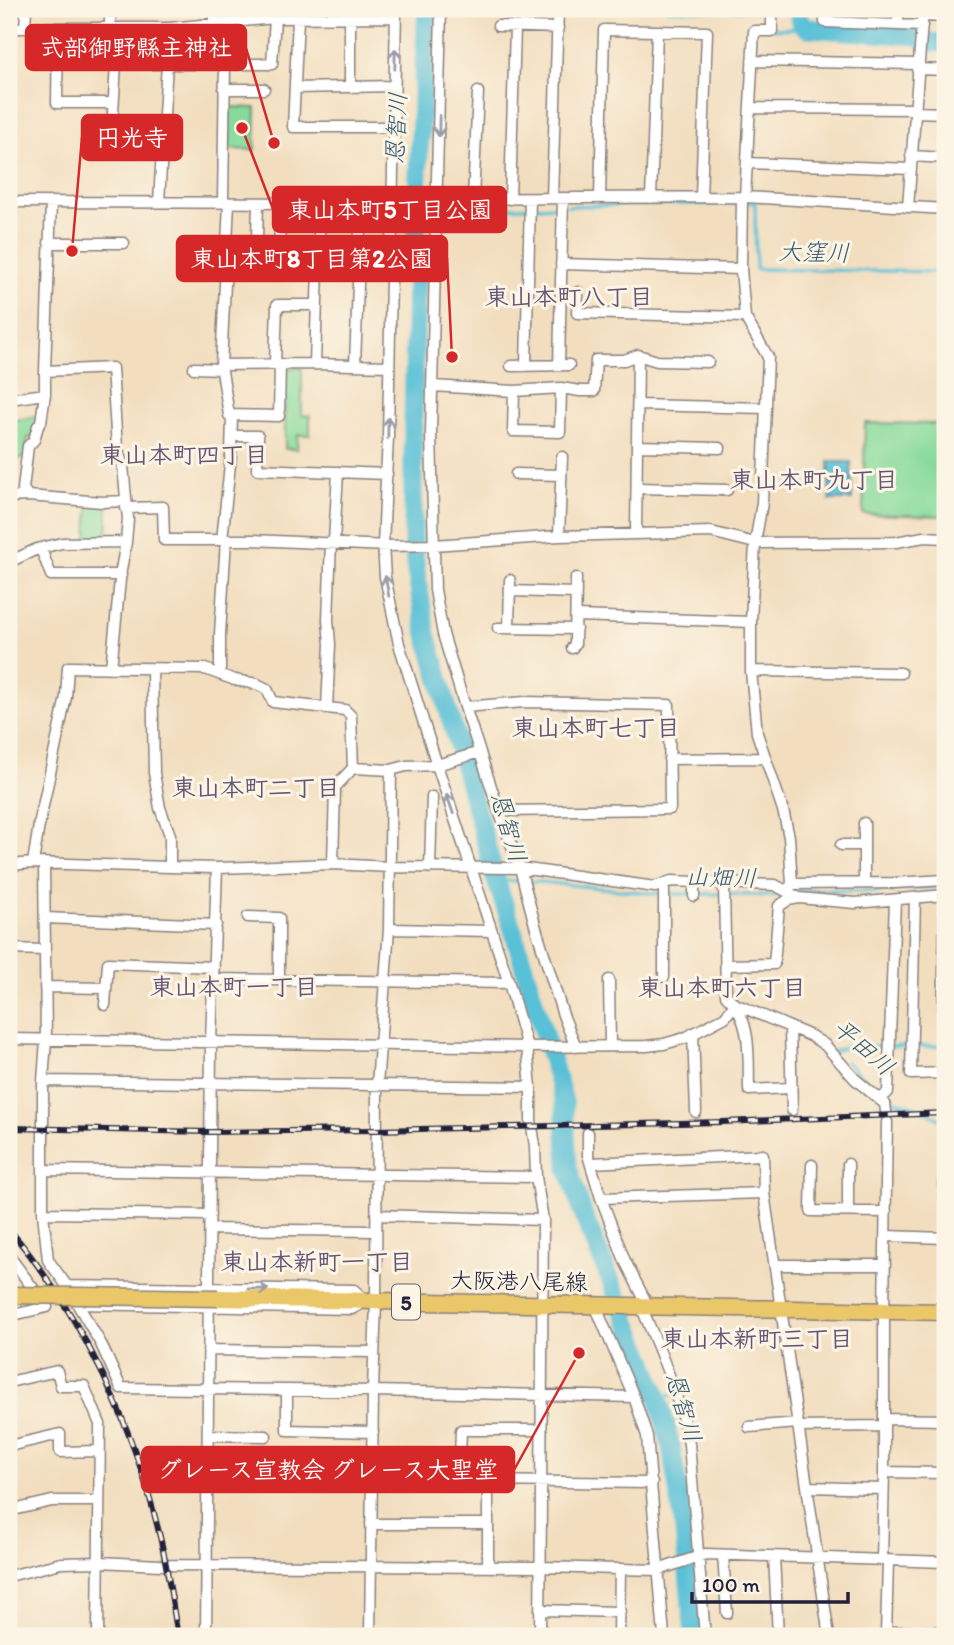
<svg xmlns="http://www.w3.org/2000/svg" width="954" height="1645" viewBox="0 0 954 1645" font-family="Itim,'Klee One',sans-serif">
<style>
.green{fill:#87da9b;stroke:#547e6b;stroke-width:2}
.water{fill:#59c0d7;stroke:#3e7189;stroke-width:2}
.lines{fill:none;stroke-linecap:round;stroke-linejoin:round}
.stream{stroke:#59c0d7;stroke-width:3.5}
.river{stroke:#59c0d7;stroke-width:19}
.minor-casing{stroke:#8a807d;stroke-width:13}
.primary-casing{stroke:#8a807d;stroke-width:19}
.minor{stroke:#fff;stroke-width:10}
.primary{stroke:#eac769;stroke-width:16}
.rail-casing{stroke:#22223b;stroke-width:6}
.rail{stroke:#fcf5e5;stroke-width:3.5;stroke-dasharray:10;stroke-linecap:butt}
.primary-bridge-casing{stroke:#8a807d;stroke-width:19;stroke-linecap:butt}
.primary-bridge{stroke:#eac769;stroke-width:16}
.oneway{stroke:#9c9ca7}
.labels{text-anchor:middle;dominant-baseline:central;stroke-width:6;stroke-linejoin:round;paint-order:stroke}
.shield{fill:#fcf5e5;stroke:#63616e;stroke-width:2}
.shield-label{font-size:21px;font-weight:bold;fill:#22223b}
.street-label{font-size:23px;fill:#22223b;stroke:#fcf5e5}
.water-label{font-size:24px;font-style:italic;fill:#355972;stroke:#fcf5e5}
.neighbourhood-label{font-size:24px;font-weight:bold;fill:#645475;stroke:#fcf5e5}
.leader{fill:none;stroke:#d62828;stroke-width:2.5}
.callout-dot{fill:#d62828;stroke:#fcf5e5;stroke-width:2.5}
.callout{fill:#d62828;stroke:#d62828;stroke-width:2.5}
.callout-label{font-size:24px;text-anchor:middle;font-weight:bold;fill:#fff}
</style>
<rect width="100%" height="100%" fill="#fcf5e5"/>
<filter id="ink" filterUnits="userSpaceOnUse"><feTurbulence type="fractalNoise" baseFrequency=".0143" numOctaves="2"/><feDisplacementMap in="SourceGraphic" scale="14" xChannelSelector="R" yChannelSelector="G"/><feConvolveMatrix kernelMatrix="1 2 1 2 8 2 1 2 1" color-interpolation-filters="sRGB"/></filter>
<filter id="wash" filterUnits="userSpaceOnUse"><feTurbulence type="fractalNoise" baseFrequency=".00686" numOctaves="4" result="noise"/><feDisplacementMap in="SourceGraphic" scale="28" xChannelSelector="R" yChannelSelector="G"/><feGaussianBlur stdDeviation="1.57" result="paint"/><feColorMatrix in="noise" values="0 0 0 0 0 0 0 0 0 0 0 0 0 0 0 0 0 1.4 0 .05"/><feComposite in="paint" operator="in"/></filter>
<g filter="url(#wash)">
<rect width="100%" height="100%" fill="#f2debf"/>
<path class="green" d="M229,107L256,108L255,150L229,149Z
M285,368H302V415L310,416V435H298L297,449H285Z
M40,416L33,437L28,438L24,458L9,461V421Z
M865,423L945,424V513L943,516L863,514Z
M89,505H108L107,540H87Z"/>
<path class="water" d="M829,462H851L852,500H830Z"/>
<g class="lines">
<path class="stream" d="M667,9L768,11
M774,29L807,28
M746,203H755L756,269L945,272
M568,206L739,203
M535,207L560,206
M416,209L526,207
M496,880L542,882L660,894H726L773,896L783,894
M794,892L807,890L876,891L945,886
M835,1052L834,1051L847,1047L943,1046
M846,1062L886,1098L917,1107L945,1122
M658,1397L672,1395"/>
<path class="river" d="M427,9L416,209V283L413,420V540L416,571L426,631L496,880L513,930L564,1101L568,1168L586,1222L645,1362L658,1397L671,1446L683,1520L694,1636
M799,9C798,19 799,23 807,28L916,36L928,42L945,43"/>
</g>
</g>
<g filter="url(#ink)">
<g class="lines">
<g class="minor-casing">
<path id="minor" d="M396,9L388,437L383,545L385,577L399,644L437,765L509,983L527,1047L531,1087V1120L535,1146L536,1177L543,1220L540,1636
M441,9L431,433L435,590L443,634L465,707L499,811L520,868L535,925L563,1015L576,1047
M825,9V22L922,26
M923,16L945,17
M350,17V87
M298,18L293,127H394
M215,24V9
M898,25V9
M498,26L558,28
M25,27L26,9
M9,28H169L275,18L396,17
M58,28L57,103H113
M110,28V9
M752,61L918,64
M917,69L945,70
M295,88L395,86
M224,89H264
M750,108L915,109
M914,112L945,113
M162,146L111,145L116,64H272L275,18
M911,156L945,158
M747,163L911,169
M742,197L741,269L745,317L768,357L762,503L755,543L751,622V671L757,733L783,810L789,837L792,884L787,891
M745,197L754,31H772V9
M552,198L558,9
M600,198L604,30L707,32L701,197
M651,198L657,32
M473,199L478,92
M510,199L515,27
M9,202L320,203L438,199L745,197L945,209
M51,202L45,371L112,368L117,448L123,466L128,519L126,542L121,570L111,668
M159,202L169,28
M223,202L225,64
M229,203L221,365L229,415L279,416L280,364
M908,207L923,9
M49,243H124
M561,264L741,269
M278,275L281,203
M256,276L258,203
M578,292L577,313L745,317
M275,364L277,305H317
M315,364L320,203
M221,365L315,364L389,366
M355,365L361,202
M559,365L563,198
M511,366L569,365
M526,366L530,199
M194,368L221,369
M433,386L514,391L561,388L580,391H594L596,360H624L638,355L657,361L708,362
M514,391L513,431L560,432L561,388
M45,394L41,422L38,426L34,440L28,446L23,489L28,496L102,502L126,501
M9,399L45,394V371
M638,405L766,408
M232,436H258L257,469L387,474
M637,446L720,448
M516,474L561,475
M637,488L727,490
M9,497L28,496
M126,508L163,507L164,540H252L388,546L434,545L559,536L711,532L755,543L896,542L924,537L945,538
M636,534L638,355
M559,536L562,457
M222,540L231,455L232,415
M334,542L338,472
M41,549L51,575H121
M9,562L37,549L62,543L126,542
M510,591L576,593
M576,616L751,622
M498,628L576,629
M509,628L510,580
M572,648L575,644L576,578
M152,669L154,773L160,808L170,835V867
M751,671L901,673
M220,674V634L226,540
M465,707L525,702L669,705L670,809L499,811
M327,708L330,644L328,620L331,542
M669,759L765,758
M353,768L391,770L406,766L437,765L480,752
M864,823V883
M841,845H864
M33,863L39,825L66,697L68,667L205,669L235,680L257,684L267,689L273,702L345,710L351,716L353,768L335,787L333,864
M44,863L46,1040L43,1081V1213L48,1260L67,1286L101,1344L121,1388L373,1391L634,1397
M9,865L33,863L170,867L217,868L333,864L389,867L520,868L655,887L671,881L775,885L799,898L855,903L945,895
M430,868L432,797
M694,882V896
M724,883L726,995C753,1020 748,1056 749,1090L791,1088
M664,884V977
M792,884L894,883L945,880
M915,898L911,1074L945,1073
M248,917L279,918V980
M45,918L216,925
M389,929L491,931
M9,949L45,950
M726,965L774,964L779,906L788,900L799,898
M214,979L509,983
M609,980L610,1046
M45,987L106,988
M105,1005L108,963L214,967
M790,1028L792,1110
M693,1033L696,1112
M9,1039L527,1047L646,1046L664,1044L685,1038L725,1017L735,1004L811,1036L825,1045L855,1079L885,1104L886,1111
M943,1042L945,902
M43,1081L531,1087
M880,1100L888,1092L895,900
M588,1133V1155L601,1198L625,1261L648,1306
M591,1163L763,1155L764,1193L829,1636
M848,1164V1211
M812,1165L811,1211L886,1212
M43,1170L536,1177
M944,1196L945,1131
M601,1198L764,1193
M43,1213L210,1215
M376,1215L543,1220
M210,1229L376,1231
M886,1236L945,1238
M9,1256L47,1307L9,1316
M775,1265H885
M67,1286L354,1290L366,1301L352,1309L78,1304
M595,1305L634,1397L647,1436L664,1636
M641,1306C660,1351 679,1395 689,1444L705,1636
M208,1350L374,1352
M9,1382L57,1371L61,1386H84L100,1424L98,1636
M287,1390V1430L373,1432
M884,1419L945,1420
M749,1427L798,1423
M799,1427L884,1426
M208,1435L266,1436
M9,1446L60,1434V1452L99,1451
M884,1472L945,1473
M207,1478L652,1483
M459,1481L461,1430H541
M488,1481V1567
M808,1487L883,1489
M9,1511L52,1501H99
M371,1524H487
M723,1555L727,1613
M774,1556L778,1636
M882,1560L884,1472V1311L887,1122
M9,1576L61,1563L99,1562L160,1565L540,1567L658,1570L706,1554L945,1562
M540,1610L620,1612
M9,1626L11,1636
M886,1632H945
M206,1636L211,1042L217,868
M370,1636L373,1391L376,1301L377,1085L389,929L391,770
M619,1636L620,1569
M886,1636L888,1561"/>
</g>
<g class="primary-casing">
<path id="primary" d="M218,1298L945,1312"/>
</g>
<use href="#minor" class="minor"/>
<use href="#primary" class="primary"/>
<g class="rail-casing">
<path id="rail" d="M9,1128L210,1132L376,1130L722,1122L945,1113
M9,1229C83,1316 134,1426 160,1537C168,1569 172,1603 178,1636"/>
</g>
<use href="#rail" class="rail"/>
<g class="primary-bridge-casing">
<path id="primary-bridge" d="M9,1295L218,1298"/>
</g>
<use href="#primary-bridge" class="primary-bridge"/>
</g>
<defs><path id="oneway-shaft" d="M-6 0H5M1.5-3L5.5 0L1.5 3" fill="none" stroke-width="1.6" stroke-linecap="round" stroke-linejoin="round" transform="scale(1.75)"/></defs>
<g class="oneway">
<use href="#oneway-shaft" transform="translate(395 59) rotate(-89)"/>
<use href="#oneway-shaft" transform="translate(439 126) rotate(91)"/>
<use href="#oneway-shaft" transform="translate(388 428) rotate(-89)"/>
<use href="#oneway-shaft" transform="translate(387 586) rotate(-100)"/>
<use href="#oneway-shaft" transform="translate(450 804) rotate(-109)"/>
<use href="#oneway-shaft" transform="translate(258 1289) rotate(1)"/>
</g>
</g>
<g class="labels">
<rect class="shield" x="392" y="1284.5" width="28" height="35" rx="5"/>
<g class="shield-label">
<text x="406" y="1302">5</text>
</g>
<g class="street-label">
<text transform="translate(519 1281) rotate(1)">大阪港八尾線</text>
</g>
<g class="water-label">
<text transform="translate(396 128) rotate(-87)">恩智川</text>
<text transform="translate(814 252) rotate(1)">大窪川</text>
<text transform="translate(509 827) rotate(74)">恩智川</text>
<text transform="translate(721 877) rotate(1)">山畑川</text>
<text transform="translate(864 1047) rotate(41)">平田川</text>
<text transform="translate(684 1407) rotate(74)">恩智川</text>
</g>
<g class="neighbourhood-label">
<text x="569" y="296">東山本町八丁目</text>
<text x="184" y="454">東山本町四丁目</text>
<text x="814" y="479">東山本町九丁目</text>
<text x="596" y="727">東山本町七丁目</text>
<text x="256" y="787">東山本町二丁目</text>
<text x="234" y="986">東山本町一丁目</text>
<text x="722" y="987">東山本町六丁目</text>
<text x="317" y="1261">東山本新町一丁目</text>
<text x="757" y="1338">東山本新町三丁目</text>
</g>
</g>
<path class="leader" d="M274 143L246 48M72 251L82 137M242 128L273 209M452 357L447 258M579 1353L514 1470"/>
<g class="callout-dot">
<circle cx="274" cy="143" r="7"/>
<circle cx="72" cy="251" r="7"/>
<circle cx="242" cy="128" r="7"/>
<circle cx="452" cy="357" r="7"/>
<circle cx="579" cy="1353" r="7"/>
</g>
<g class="callout">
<rect x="26" y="25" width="220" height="45" rx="7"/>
<rect x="82" y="115" width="100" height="45" rx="7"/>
<rect x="273" y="187" width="233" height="45" rx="7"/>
<rect x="177" y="236" width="270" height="45" rx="7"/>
<rect x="142" y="1447" width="372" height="45" rx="7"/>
</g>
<g class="callout-label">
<text x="136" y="56">式部御野縣主神社</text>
<text x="132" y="146">円光寺</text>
<text x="390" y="218">東山本町5丁目公園</text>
<text x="312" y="267">東山本町8丁目第2公園</text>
<text x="328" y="1478">グレース宣教会 グレース大聖堂</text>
</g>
<rect width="954" height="1645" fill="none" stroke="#fcf5e5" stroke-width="35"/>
<path d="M692 1592v10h156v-10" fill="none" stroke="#22223b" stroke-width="3.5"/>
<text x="702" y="1592" font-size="21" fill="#22223b" stroke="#fcf5e5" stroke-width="5" paint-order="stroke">100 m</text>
</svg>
